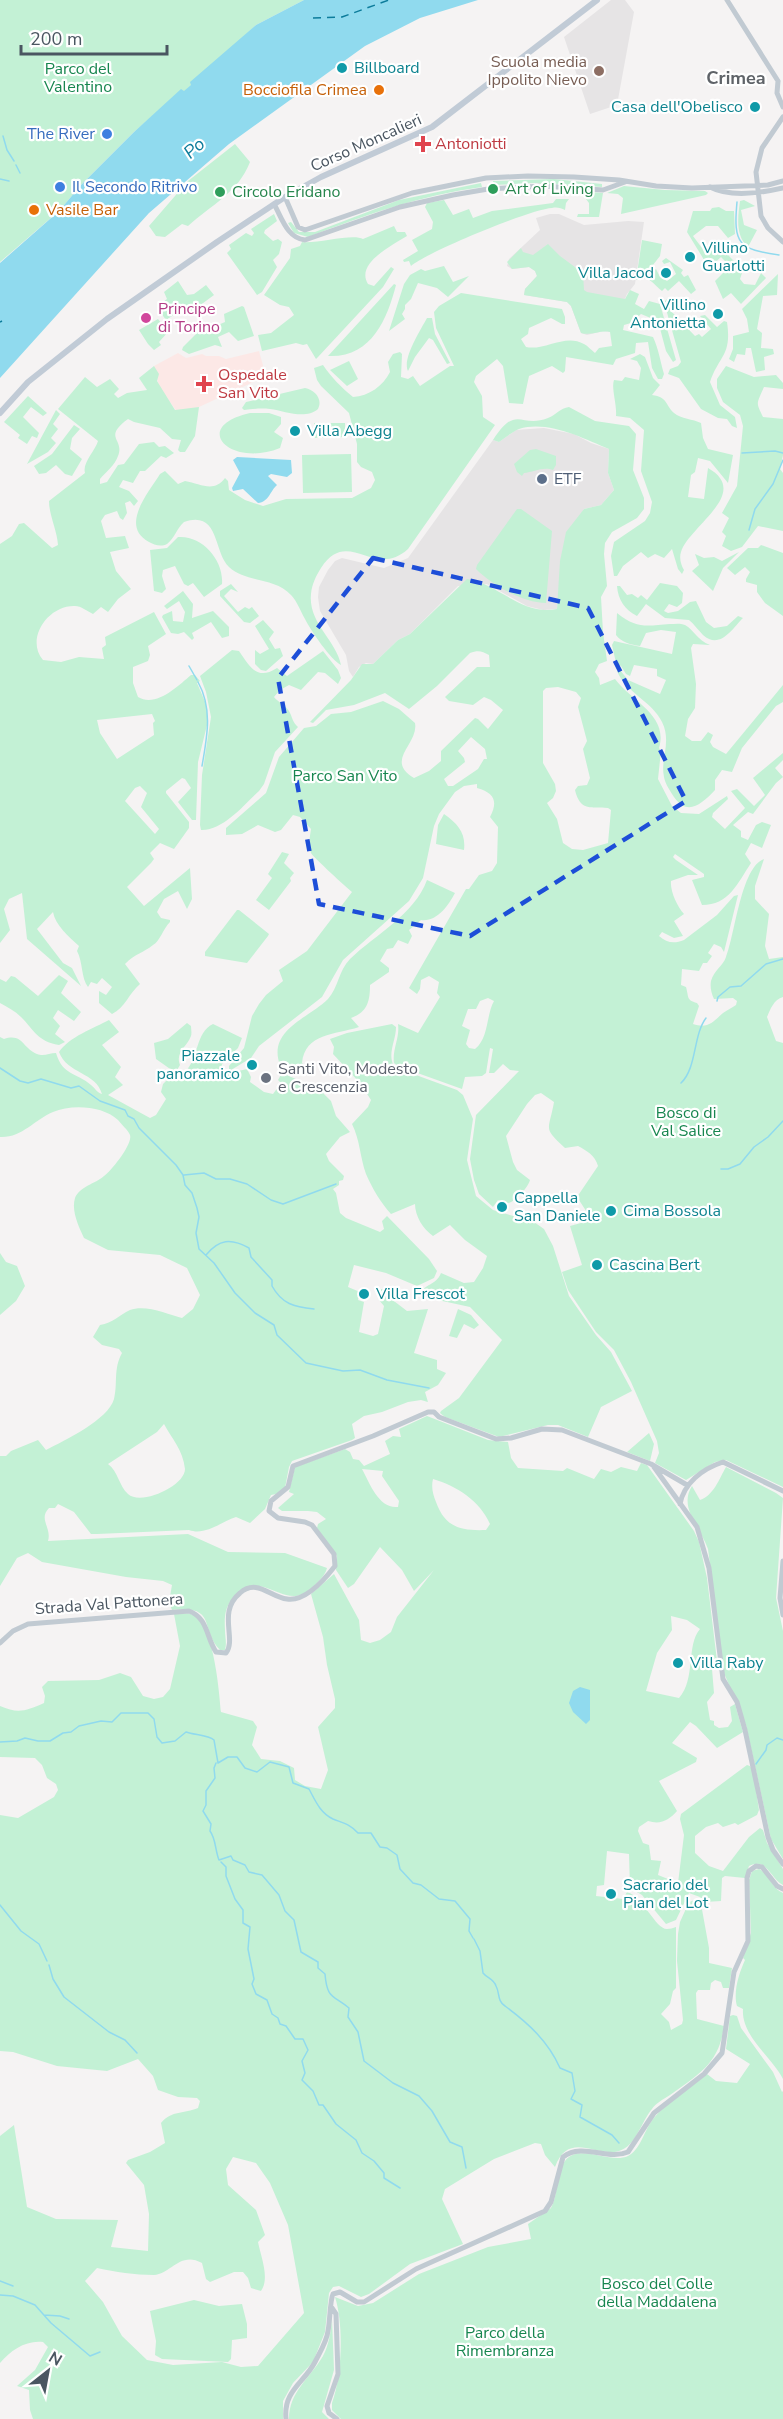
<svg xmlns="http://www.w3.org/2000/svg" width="783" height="2419" viewBox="0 0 783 2419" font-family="'Nunito Sans',sans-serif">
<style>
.education{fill:#e6e4e5}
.medical{fill:#fce8e6}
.green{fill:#c3f1d5;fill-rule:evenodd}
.water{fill:#90daee}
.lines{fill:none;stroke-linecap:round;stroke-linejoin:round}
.stream{stroke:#90daee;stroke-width:1.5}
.ferry{stroke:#0c7c9b;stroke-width:1.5;stroke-dasharray:8 6;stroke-linecap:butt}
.tertiary{stroke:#c1cad2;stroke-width:5}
.secondary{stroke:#c1cbd6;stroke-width:6}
.marked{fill:none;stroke:#1d4ed8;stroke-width:4.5;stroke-dasharray:12 8;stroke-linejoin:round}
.culture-dot{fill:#0f9aa8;stroke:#fff;stroke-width:2}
.education-dot{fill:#8d6e63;stroke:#fff;stroke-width:2}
.food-dot{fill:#e8710a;stroke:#fff;stroke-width:2}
.shop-dot{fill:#3f7fe0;stroke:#fff;stroke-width:2}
.health-dot{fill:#e0444e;stroke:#fff;stroke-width:2}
.leisure-dot{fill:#2e9e5b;stroke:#fff;stroke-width:2}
.hotel-dot{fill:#d1479c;stroke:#fff;stroke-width:2}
.service-dot{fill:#5c6f8a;stroke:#fff;stroke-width:2}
.worship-dot{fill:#6b7280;stroke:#fff;stroke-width:2}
.labels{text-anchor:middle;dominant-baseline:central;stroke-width:4.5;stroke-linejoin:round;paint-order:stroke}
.education-label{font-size:16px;fill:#785e54;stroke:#fff;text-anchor:end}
.culture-label{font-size:16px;fill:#0d838f;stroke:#fff;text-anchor:start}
.park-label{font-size:16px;fill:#17864f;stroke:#fff}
.food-label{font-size:16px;fill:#c56008;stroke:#fff;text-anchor:end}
.shop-label{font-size:16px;fill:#366cbe;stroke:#fff;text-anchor:end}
.street-label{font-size:16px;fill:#4a5661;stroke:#fff}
.health-label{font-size:16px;fill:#be3a42;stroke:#fff;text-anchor:start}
.leisure-label{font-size:16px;fill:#27864d;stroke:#fff;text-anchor:start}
.hotel-label{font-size:16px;fill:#b23c85;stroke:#fff;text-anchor:start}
.service-label{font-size:16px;fill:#4e5e75;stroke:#fff;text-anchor:start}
.worship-label{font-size:16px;fill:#5b616d;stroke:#fff;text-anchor:start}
.neighbourhood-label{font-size:18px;font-weight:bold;fill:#5f6368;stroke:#fff}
.water-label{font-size:18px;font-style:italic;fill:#0c7c9b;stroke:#fff}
</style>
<rect width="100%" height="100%" fill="#f5f3f3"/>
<path class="education" d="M611,0H625L634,12L617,105L590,114L564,37Z
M550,214H559L584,225L628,221L644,222L635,284L627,294L610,332L603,331L587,335L581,333L571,306L567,302L524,295L525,289L537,276L535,271L529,267L512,269L507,266L509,259L540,230L536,218Z
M544,428L574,434L591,443L609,449L608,473L614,490L601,505L584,509L563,548L557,609L543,610L527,606L487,584L458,586L410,634L398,640L373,664L366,663L359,667L353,677L349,671L346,655L320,611L318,597L319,587L328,570L335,561L342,558L384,568L408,558L493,440L499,442L516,430Z"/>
<path class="medical" d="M259,351L266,376L199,407L177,412L159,386L154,366L178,353L186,358L202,354L206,356H219L226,359Z"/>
<path class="green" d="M0,0H304L256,25L184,92L182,90L134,132L81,185L59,211L0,262Z
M235,144L250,162C238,193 211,205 188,226L182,224L165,237L156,236L149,226L188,181Z
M554,179L602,184V187L535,183L493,185V181Z
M481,183L482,187C422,195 366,215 308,237L294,233L288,223L291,222L299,232H315L399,200Z
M624,186L665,190L705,191L708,193L706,195L621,214L623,198L618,194L607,193Z
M580,191L603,193L599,217H577L578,214H589V203Z
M556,199H569L566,203L565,210C561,208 557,207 552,208C531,209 427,252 411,266L409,261L404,262L403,260L418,251L412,240L432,229L433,222L425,207L427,203L444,200L453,215L469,209L473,218L492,211L553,203Z
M744,200L755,206L741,210L744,225L757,230L748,247C735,236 738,216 740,201Z
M719,207L726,211H734L735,234L728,238L718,226H706L693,236L702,248L715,251L724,244L729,256L743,270L740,279L744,284L755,285L761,273L766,278L741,304L731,293L723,299L715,281L730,266L721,257L709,268L687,232L693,211H710L712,208Z
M274,214L277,221L265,230L264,233L273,241L278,239L282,242L279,254L273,260L277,267L262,292L257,295L227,253L231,249L229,245L246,233L252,236L254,233L251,229Z
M394,226L397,232H405L407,236C393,245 355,263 368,284L374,286L391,267L394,269L383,287L318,357L316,359L307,344L303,345L296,343L262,351L258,335L271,333L294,315L289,307L280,305L264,295L290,258L291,249L300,246L302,242C317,244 353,233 363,239Z
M642,240L662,244L660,256L649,270L650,274L656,269L660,277L667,281L676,274L670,262L664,264L662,261L666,258L683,270L681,273L684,277L688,275L696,290L691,294L679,281L668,291L665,288L662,291C651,283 652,276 636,280Z
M548,244L560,256L583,273L584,290L587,292L625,299L630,290L639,294L635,304L644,309L649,301L660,304L676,360L673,362L666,351L658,321L641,314L631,323L624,325L623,330L653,337C659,350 660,361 664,374L662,379H658L652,368L648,342L636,343L635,353L616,359L613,365L566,357L565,371L563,373L552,366L529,376L523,404L509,403L503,366L497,359L476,376L474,382L482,396L483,417L495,425L408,549C374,580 348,526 321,568C316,576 312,584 311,594C308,623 336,640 341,665C331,660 311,631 305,619C301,612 297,601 291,595C275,577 246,583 229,567C213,552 220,510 184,522C177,528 174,539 167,544C161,547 154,545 149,542C119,526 149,492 160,474L165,471L178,484L185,481C201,484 214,493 225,478L228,481L229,490L245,500L263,506L286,499L352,498L371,488L375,480L372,472L361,467L357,462V444L349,413L321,386L317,380L314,368L323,365C331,377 342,388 353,397C369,396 383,386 390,372L388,362L393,354L400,352L402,354L401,377L408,379L413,376L420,386L450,366H454L436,328L434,312L439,306L461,293L562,309L565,317V324H562L551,318L529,328L528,334L521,339L526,347C545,351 565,333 584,344C588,346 591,350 595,353L599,348L612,346L610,332C600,330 591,336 581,333L571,306L567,302L524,295L525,289L537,276L535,271L529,267L512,269L507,262L521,248L523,252L533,255Z
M444,266L453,282L469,276L448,297L437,288L418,283L411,299L405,305V309L402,314L405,319L389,331L404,284L410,275L421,269L425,271Z
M778,274L777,295L763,296L757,329L762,333L761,348L773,349L774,354L764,357L765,370L756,372L751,348H746L745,355L737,354L734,362L729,359L733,349V336L749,332L747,319L742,309Z
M178,281L187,295L194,294L206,285L214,295L191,312L184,308L166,320L161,313L163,302L167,299L164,292Z
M394,284L396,285C387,320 371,358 328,356Z
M669,297L676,302L670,310L695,336L699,334L702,337L711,329L700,316L705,315L717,327L724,321L727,322C732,356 719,355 710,382L720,405L735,417L737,428L732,426L727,419L718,418L701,409L679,378L668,374L670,369L678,366L681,362L664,302Z
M242,306L244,307L254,336L238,341L229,332L218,337L222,347L215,345L189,354L182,350L183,347L205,325L211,328L225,322L224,314Z
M427,318H432L435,334L450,363L447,364L433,340L429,338L415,357L408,371C402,359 420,331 427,318Z
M158,319L168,332L159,342L161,345L154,350L148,344L139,330Z
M640,354L645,357L653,378L660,385L652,395C668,397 665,405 674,413C681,419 693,419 701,423L703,438L708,449L733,455L728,483L710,461L698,458L695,472L691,475L688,497L704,499L708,468C752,493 689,526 681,552C679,558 681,565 684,570L682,574L678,569L672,549L664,558L655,554L648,558L641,552L623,566L617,576H614L611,556L614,542L645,521L650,513L652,502L641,471L644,430L630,418L616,416C617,404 611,388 614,380L622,381L625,377L639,380L641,368L637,361L630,359Z
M349,361L358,379L347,386L330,370Z
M154,366L159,374L157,381L175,410L199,407L195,436L185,452H180L178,450L181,440L172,439L160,428L134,422L128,419C102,438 125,439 118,456C115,465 106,472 100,479V484L107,482L118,465L124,464L139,444L154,442L159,447L165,446L174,453L166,458L161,456L145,471H140L133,483L123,480L119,487L129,491L138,501L134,506L130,501L125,503L127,513L123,520L120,518L117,511L105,515L101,521L106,538L125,536L129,548L110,552L116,571L131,589L118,599L108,612L101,607L93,614C87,611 81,606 75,606C48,605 25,639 43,660L61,662L79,657L104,659L102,648L106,645L105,637L154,612L166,634L148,646L150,655L148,661L133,667V683L138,697C156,708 178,686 191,675H195L200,681L197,683L206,704L208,721L198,762L196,820H192L178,802L191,788L185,779L182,778L166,791V793L189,822V828L174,849L160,843L150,853L154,859L151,863L127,887L144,906L190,868L192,899L187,909L178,891L164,899L157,912L161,918L170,920V922C163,929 160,941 153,945C143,953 136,953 125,964L140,984C129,993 125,1008 112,1014L99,1003V991L106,995L112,987L102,978L97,984L91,982L88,987C81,978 83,962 77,951L79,946C69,937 55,925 53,912L37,929L63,963L72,968L81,986L27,939L22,893L9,899L4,909L10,930L0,943V544L12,536L19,524L24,523L52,548L58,545C57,530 49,515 49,501L85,473C82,463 95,451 98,441L58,409L85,377L97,387L110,379L119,389L114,394L118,398L127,393L147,390L139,378ZM152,714L155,721L153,723L154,735L117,759L100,733L97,720ZM140,786L147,793L141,807L159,829L155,834L125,801L135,788Z
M726,366L754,377L776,375L783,383V389L764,387C756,405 756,402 763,417L783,419V455L780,469L783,473V531L758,526L742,547L731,551L722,546L726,536L722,532L729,518L722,513L737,486L743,426L740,415L723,402L717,388V379Z
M305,388C315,390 323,399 318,409C305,420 285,411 270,409C261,408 252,409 244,410L242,408L246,402Z
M28,396L47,413L43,416L31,407L23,417L39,433L37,438L32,436L27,444L18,438L20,435L4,422Z
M569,407L595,421L629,426L636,434L633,470L644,498V509L637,518L612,532L605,543L604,554L607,586L601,597L603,632L607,661L599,664L595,672L599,678L600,685L615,679C631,701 669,715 659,748L661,751L658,779L672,806L681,813L699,814L727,796L728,799L713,813L712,817L725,829L745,808L731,791L737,789L754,806L765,795L753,778L783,753V760L775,768L783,777L776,783L753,814L748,812L733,825L741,831V837L748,840L756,825L762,822L771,825L762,848L751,843L745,854L751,863C737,884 729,905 702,905L692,880L704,877V874L675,854L673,857L676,860L698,875H688L671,881C670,891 677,906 684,914L674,921L683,936L674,938L662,932L659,936C667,943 674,944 684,940L717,915L734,896L738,895L724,952L721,947L714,944L708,953L712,956L707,963H703L699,971L682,969L681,985L686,987C689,997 686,1000 697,1003L699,1006L693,1024C708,1029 713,1022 723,1013C727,1010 732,1008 736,1005L737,1001L733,998L714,999C711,993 710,986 711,981C714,970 723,966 726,957C735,935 741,867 764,859L755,886V899L769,914L765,946L769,959L783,957V997C774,999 770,1010 767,1017L776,1041L783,1043V1487L726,1460L715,1462L686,1480L655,1463L659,1453L657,1441L631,1382L614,1350L596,1332L568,1290L562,1272L582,1265L570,1226L592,1220L577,1197L598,1166C595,1155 587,1151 578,1146L565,1148C542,1127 549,1131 554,1102L541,1093L535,1095L527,1104L506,1136L513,1162L517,1170L530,1180C528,1187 516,1202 508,1203C507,1204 499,1201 498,1200L493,1207L479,1194L474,1180L470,1159L476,1115L519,1071L510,1070L503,1064L494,1073H489L493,1049L490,1048L486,1073L482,1076L465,1077L462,1089L398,1066L394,1063C392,1049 400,1038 398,1024L418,1033L440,997L437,993L439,982L429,976L421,980L420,989L417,994L409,988L466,889H469L479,875L492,871L497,863L498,827L490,817C498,802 495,793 477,788V784L464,786L455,792L439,814L434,826L423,878L409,901L343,960L322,997L259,1046L251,1058L231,1070L229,1069V1066L244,1048L252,1016L259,1004L266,995L283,981L279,970L307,951L352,892C348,889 312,856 311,853C308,846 310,836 311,829L300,817L293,815L281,830L275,832L258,825L242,834L226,835V828L266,793L279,757L304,728L316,726L331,714L351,712L383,701L399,709L415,723C419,744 384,760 414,778L429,771L441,761V751L475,718L478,719L488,729L503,710L491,700L484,697L473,705L449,701L445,697L477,667H490L489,655C482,651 478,650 470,653L437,686L409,709L385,693L354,705L326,710L313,723L310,722L351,680L362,664H373L398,640L410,634L467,579C499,584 522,616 557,609L560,561L566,532L584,509L601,505L614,490L608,473L609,449C582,438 548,420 519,429C512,432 505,438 499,442L493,440C517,403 520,429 548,418C556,415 560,408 569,407ZM558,687L576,692L581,698L578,707L587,741L583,749L590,778L587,785L578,786L575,790C580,811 590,807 608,808L611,810L608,843L583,850L572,849L563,843L557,819L547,803L553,798L556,791L555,784L543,763V691L546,688ZM471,737L485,749L487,759H484L478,769L453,786H448L444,779L465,762L464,758L458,751ZM488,998L494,1001C486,1015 489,1038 475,1049L469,1048L466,1044L470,1030L462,1026L468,1009H476L480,1001Z
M56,410L60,414L53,424L58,429L51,438L56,443L48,452L27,464Z
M250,413H269L281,417V424L274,432L283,438L280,448C231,468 189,427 250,413Z
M314,423H345V437L314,438Z
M74,425L80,429L72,438L70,449L82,459L72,476L65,474L56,465L46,473L39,474L34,466L52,454Z
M536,449L556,456V465L553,470C544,466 533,472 524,473L522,476L517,472L514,464L530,450Z
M351,454L352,492L303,493L302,455Z
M517,509H521L552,531L546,603C523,603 492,585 476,569L477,565Z
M178,537C202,535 224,560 222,584L204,597L193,583L188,586L184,584L175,566L163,570L162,576L166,589L162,593L154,591L150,550L167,548Z
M761,545L783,553V616L765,603L757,592V585L746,582V579L750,572L745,567L735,575L727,568L748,548H758Z
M739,552L723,568L713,591L692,571L699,565L695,554L704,558L714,557L722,561Z
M660,583L677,586L683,593L682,603L677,607L669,604L664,611L668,613L678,611L690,602L696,601L706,622L714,628L727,626L738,616L743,618C732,629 720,650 703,635C698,630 694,624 689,620L665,618L646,604L637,616C625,610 618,600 617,586H620L627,595L632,594L638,598L641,595L647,600Z
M231,584L238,592L231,589L224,596L238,612L245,607L249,609L252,607L259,616L250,623L244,622L220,596V591Z
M183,591L193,604L192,618L213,611L229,627V636L222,638L211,622L192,633L194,638L192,640L184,632L178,634L171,633L162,617L163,615L172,611L173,621L183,622L185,612L179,601L167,609L164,606Z
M617,613C637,629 646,626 670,624C675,624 680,623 685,625C694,630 697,640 710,645L693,644L691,648L696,684L695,708L688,719L685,736L692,741H701L708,732L713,735L710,742L713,747L726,754L783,685V702L776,706L742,748L732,772L722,770L715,780V790C700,806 686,817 672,794C669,789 665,783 664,777C660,759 672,742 662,722C652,701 626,693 617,671L620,670L628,680L660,694L666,680L657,676V669L634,665L630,676L626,674L621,666L616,663L612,645L614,641L672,654L676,632L661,630L646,633L640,646C631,645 621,642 616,635Z
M263,620L274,632L269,639L275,649L280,648L283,656L266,671L261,670L255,664V650L260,654L269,649L255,626Z
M232,650L239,651C250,667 257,681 277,668L287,676L323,651L338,670L341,678L338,684L325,673L318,672L301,690L289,685L280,690L274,697C278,702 288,707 290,713C293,719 292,721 298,727L275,752L264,784L259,791C244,805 223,831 201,830L200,825L202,775L211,717L206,692L200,676Z
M444,814C458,824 466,833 464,850L436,844L438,825Z
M282,852L289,854L284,863L294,873L290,878L291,881L269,910L256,900L272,878L268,874Z
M427,880L455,893C448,906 437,922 421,920L409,930L412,936L408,944L398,940L393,948L387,949L380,961L389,968V972L370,985C370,1000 368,1012 351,1018L359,1027C335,1035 305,1033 302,1063L310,1072L309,1073L291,1070L280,1065C267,1030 309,1018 328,999C338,988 339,970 350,959C376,934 414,915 427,880Z
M237,910H239L269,934L268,936L247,963L205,956V952Z
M59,975L68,981L61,993L81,1012L74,1021L58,1010L53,1018L60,1026L55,1034L65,1042L59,1045C37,1041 35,1031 21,1017C15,1011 7,1007 0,1003V979L6,982L11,976L15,977L38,996Z
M109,1020L119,1032L102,1045L121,1067L115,1077L123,1085L108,1095L150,1118L156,1115L166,1099L161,1092L163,1084L175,1072H185C199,1058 195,1033 213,1024L242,1038L238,1048L222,1064V1070L226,1074L247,1069L251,1077L250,1082L264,1092L273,1094L281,1083L278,1080L282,1073L319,1089L331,1101L336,1116L350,1132L340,1137L326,1154L329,1161L344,1176L343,1180L339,1181V1185L333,1189L336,1193L340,1213L346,1218L380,1232L384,1229L382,1221L387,1216L429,1259L437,1271L434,1278L417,1286L386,1273L354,1265L348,1287L360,1292L358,1300L364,1302L359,1332L373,1336L378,1334L384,1306L379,1300L381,1289L387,1290L390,1298L407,1311L428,1309L414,1353L437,1360V1369L446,1373L438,1385L425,1392L428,1402L421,1400L408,1402L382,1412L364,1416L352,1424L355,1438L352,1440L292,1461L289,1467L285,1488L276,1494L271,1495L265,1509L250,1523L236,1517C221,1522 205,1536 189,1530L97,1534H91L74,1512L58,1504L55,1508H49C38,1519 52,1528 48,1541L188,1534L228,1552L285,1553L327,1568C326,1573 322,1578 317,1583C294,1606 286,1593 260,1586C234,1595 223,1599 225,1630C225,1637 227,1643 225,1650H220C199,1629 218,1605 172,1610L169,1602L172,1585L163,1581L126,1577L42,1562L28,1553L17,1558L0,1586V1456H6L11,1451L38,1440L46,1450C65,1440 108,1420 114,1399C118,1384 113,1369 122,1353L119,1349L102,1345L93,1337L100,1325C113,1323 119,1315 130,1310C145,1304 168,1314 182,1318L193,1309L200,1295L187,1268L160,1255L108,1250L84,1238C79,1227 71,1211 75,1198C80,1186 95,1184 104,1176C111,1171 133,1144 130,1135C128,1130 121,1124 118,1120C103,1106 72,1104 53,1112C34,1120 22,1138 0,1137V1037L4,1039C23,1033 22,1048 37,1054C44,1057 49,1053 56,1053C63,1076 76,1072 91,1085C96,1089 96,1092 102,1094C96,1072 67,1074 59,1052C69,1037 94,1028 109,1020ZM164,1424C172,1439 183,1450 185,1469C185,1486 141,1506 128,1494C119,1486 118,1471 108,1464L157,1432Z
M187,1023L191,1026C191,1029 192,1033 191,1036C187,1047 175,1052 180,1065L177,1070L173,1071L156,1059L154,1043L168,1039Z
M392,1024L396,1027C396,1041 387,1053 394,1067L457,1090L463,1095L473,1119L467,1160L476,1196L493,1210L534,1222L544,1229L553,1246L569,1296L596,1335L611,1352L632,1391L601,1407L588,1437L558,1425H548L499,1437L445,1417L440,1413L441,1411L459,1398L502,1340L470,1307L424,1297L420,1295C424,1283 436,1286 441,1273L464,1283L474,1282L483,1268L487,1256L465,1240L450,1225L433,1236C423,1229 415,1216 415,1204L391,1214C381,1203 372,1188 366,1174C360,1157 360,1140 352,1124L368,1107L371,1100L360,1083L333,1054L334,1047L330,1039L347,1033Z
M0,1253L6,1262L17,1266L25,1286L16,1301L0,1315Z
M458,1309L471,1315L479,1325L474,1329L464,1324L457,1338L449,1336Z
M427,1416L488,1440L508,1442L511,1458L518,1468L563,1471L567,1468L594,1479L601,1469L611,1472L621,1467L637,1471L641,1463L647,1465L694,1531L699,1542L707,1578L717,1661L712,1669L714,1693L707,1702L710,1720L714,1721V1725L719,1728L728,1727L732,1721L730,1707L735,1704L743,1732L717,1748L696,1726L690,1722L672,1743L697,1758L696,1762L659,1781L677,1811C669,1820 661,1825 648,1821L639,1827L638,1831L643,1843L649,1845L651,1860L661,1861L658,1875L678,1883L684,1835L680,1819L681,1814L747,1765L750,1766L753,1771L759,1810L757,1815L738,1825L735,1823L723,1827L718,1823L706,1827L695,1836V1853L709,1866L723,1871L749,1837L760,1828L763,1830L767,1843L783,1869V1885C770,1878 767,1857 749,1866L745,1878L725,1876L722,1878L721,1901L705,1902L700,1897L689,1893L676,1920L666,1924L642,1895L630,1888L629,1854L607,1851L604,1885L597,1886L596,1896L623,1899L627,1892C644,1897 655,1929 667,1929C670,1929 673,1928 676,1927V1988L673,1991L670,2004L661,2014L669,2022L671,2030L682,2024L683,2020L677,1961L678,1934L680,1922L689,1902L695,1900L701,1904L709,1948V1963L732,1968L729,1988H723L721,1982L715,1980L711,1983L710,1990H698L696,1993L697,2019L724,2026C719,2064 699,2074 670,2095C664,2099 656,2103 652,2109C641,2122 636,2146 619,2151C596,2158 569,2130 555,2167L545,2155L541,2144L535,2143L494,2159L445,2189L442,2199L463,2244L410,2264L369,2294L361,2297L339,2286L333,2287L329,2293L325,2332L313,2362L293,2383L283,2401V2419H33L30,2410L29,2390L17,2386L35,2370L48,2347L43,2342C26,2340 11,2350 0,2363V2136L14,2125L27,2207L56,2219L118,2220L111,2247L148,2251L149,2214L144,2185L126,2163L128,2160L150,2152L165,2143L161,2123C172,2110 184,2114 198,2108L200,2101L197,2098L178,2097L158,2090L153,2076L138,2059L107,2071L57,2066L13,2052L0,2051V1815L18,1818L54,1797L58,1790L56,1784L47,1778L42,1765L35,1758L0,1757V1706C18,1714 26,1711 44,1703L45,1696L42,1687L48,1681L99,1680L120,1673L131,1677L143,1696L154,1699L163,1697L170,1689L180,1646L174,1614C180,1614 187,1612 193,1615C214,1625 219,1690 221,1712L253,1721L257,1727L252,1745L261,1759L280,1761L294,1768L295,1780L305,1786L321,1789L328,1770L318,1727L335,1708V1699L327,1665L323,1637L311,1594L334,1574L359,1620L361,1640L370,1643L380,1640L391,1632L397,1617L434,1570L414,1591L402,1570L380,1547L354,1584L348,1588L336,1570L337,1556L317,1528L318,1524L326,1519L317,1512L308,1511H282L278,1508L294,1494L289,1492L295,1467L345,1449L350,1452L353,1459L359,1460L364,1466L390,1454L385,1441L393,1436L401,1437L399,1429ZM362,1469L383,1471L382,1476L399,1501L398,1507C379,1509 370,1484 362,1469ZM433,1479C457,1486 480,1501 490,1524L486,1530C460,1531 445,1527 436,1502C433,1494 431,1488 433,1479ZM671,1616L687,1620L700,1629C686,1645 696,1679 679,1698L646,1691L657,1653L672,1630ZM233,2157L256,2163L270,2183L288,2225L304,2313L258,2366L241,2367L222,2362L173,2365L147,2360L122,2336L103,2302L85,2281L97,2268C116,2272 134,2275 154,2275C171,2274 180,2251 202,2263L206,2279L210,2282L234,2272H243L248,2278L251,2288L261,2291C270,2278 261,2257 258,2242L265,2235L256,2210L228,2185L226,2169Z
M649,1433L654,1444L650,1461L627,1452Z
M726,1467L776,1493L783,1498L776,1598L783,1631V1859L771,1839L746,1725L724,1673L708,1549C701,1528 678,1508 692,1486L700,1500C714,1495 719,1479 726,1467Z
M759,1869C770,1874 771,1888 783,1893V2079C771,2056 741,2036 743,2009L737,2006C733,1992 739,1973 745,1960L743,1958L751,1933L749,1880L752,1871Z
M733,2015L737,2016L741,2028L773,2072L782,2092L783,2091V2419H341L332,2410V2403C342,2376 344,2325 335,2297L358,2306L373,2303L419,2274L488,2247L531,2239L528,2224L551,2208C558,2195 556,2177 563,2164C576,2140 609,2165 628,2156C640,2150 644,2132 651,2122C662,2105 691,2088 707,2074L716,2081L737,2083L750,2064L726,2049L730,2016Z
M194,2300L219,2306L242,2304L247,2324V2338L232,2340L231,2359L228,2362L162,2359L155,2355L156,2341L150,2311Z
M332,2319L334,2370L322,2412L329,2419H289C289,2392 310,2378 323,2356C329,2345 331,2331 332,2319Z"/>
<path class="water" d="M304,0H478L420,18L365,46L229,144L149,213L0,378V263L59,211L81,185L134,132L181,89L184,91L191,85L190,82L256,25Z
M237,457L291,460L292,473L287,477L271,474L268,476L277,485C270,491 269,502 258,503L243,489L233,491L232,488L240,473L233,460Z
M580,1687L590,1690V1720L586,1724L573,1712L569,1703L573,1691Z"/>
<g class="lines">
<path class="stream" d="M3,136L7,150L14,161
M16,165L20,173
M0,179L9,181
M737,202C733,245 739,249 779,255
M742,453L775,451L783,453
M749,530L755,509L773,484L783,460
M189,666L197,680
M198,682C213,709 207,737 202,766
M717,1001L718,997L730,987L741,986L766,964L783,959
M0,1068L20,1081L28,1083L41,1079L71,1088L79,1086L100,1101L125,1110L128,1116L134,1119L139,1128L176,1165L183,1175L185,1185L192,1193L197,1208L199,1217L196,1233L199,1249L214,1263L235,1293L255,1313L274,1325L277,1335L306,1363L343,1371L360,1370L387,1380L429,1388
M681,1083C697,1068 693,1035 706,1018
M721,1169H728L740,1164L754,1147L768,1137L783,1121
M184,1175L204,1173L216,1179H230L247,1184L271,1200L283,1204L336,1184
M206,1255C219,1239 231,1238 249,1248L251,1257L272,1280V1286C282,1304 294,1307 314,1309
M0,1742L17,1741L25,1738L38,1741H50L63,1733L71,1732L79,1726L101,1721L112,1722L121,1713H148L154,1719L157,1737L162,1743L175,1741L186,1732C194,1735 208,1735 214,1740L218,1763L228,1757H237L245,1768L257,1772L270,1762L289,1767L293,1783L309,1789C315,1800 320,1813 333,1819C343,1823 350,1824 358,1833H371L380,1847L387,1848L397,1855L400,1869L413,1883L421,1885L439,1899L455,1901L470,1919L469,1931L473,1938
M216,1763L214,1768L215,1778L206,1791V1805L203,1811L211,1824L210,1831C216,1839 215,1850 219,1860L231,1856L233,1860L245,1865L249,1872L262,1875L279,1895L285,1911L294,1920L301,1952L318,1962V1968L325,1974C327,1999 333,1995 349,2008L348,2017L358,2032L364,2061L393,2083L419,2096L432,2111L450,2142L462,2147L466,2168
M756,1764L766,1750L767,1745L777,1738L783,1740
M221,1862L226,1867V1876L235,1899L243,1910V1923L250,1927L248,1949L254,1979L252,1984L256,1994L267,2000L272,2014L278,2018L280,2024L286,2026L295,2039H303L308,2050L302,2061L305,2073L302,2080L313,2091L319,2105H323L336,2124L356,2140L362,2153L374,2161L384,2173V2178L400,2188
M0,1905L21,1931L39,1944L47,1961
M474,1939L480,1951L483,1973C487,1978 494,1979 496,1986C500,1993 497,2001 505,2006C528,2023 548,2041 560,2068L572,2073L575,2091L571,2099L582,2105L580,2117L612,2135L619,2143
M49,1965L53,1979L64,1997L109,2032L125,2040L137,2053
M0,2281L13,2286
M0,2295L13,2296L35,2305L51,2323L90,2356L100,2352
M44,2315L60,2316L69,2319"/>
<path class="ferry" d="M313,18L342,17L389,0
M0,322L2,321"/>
<path class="tertiary" d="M727,0L778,81
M778,81L777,93L783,107
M783,117L762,148L756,172L761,216L768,228L783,242
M710,187C731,198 761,193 783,188
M285,197L298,227L305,230L412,193L486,178L528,176L574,177L619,180L656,186L692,188L768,185L783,181
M274,204C282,218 287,238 305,240L400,207L453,195L488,189L543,186L603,190L625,182
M654,1467L697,1527L709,1568L723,1679L737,1702L745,1730L768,1837L773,1850L783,1864
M680,1504C684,1483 702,1469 723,1462L783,1491
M783,1561L780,1598L783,1615
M0,1643L13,1631L28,1624L189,1611C208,1618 206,1637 216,1652L226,1653C237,1639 217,1612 240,1593C257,1578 270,1597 287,1599C306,1602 325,1579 335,1566L334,1554L312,1525L305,1522L278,1518L269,1511L271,1501L288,1487L293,1466L373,1436L428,1412H434L439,1417L496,1439L511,1438L542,1429L562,1430L651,1464L687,1485
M332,2308L336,2314L338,2374L327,2406L329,2413L337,2419
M286,2419C283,2391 304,2383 315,2362C320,2352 327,2341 328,2331C330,2322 330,2300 333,2294L340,2292L357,2302H364L416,2269L545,2211L551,2202L563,2157C583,2142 607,2161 628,2152L654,2113L704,2074L722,2053L734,1972L748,1941L747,1878L749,1871L756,1866L762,1867L777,1886L783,1889"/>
<path class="secondary" d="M0,413L28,382L107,319L217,242L285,197L321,177L432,127L597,0"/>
</g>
<path class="marked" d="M373,558L588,608L686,801L470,936L319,904L278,678Z"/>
<g class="culture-dot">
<circle cx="342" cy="68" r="6"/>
<circle cx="755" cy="107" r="6"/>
<circle cx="690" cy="257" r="6"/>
<circle cx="666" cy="273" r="6"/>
<circle cx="718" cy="314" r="6"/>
<circle cx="295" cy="431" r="6"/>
<circle cx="252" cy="1065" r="6"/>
<circle cx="502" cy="1207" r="6"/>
<circle cx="611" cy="1211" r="6"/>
<circle cx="597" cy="1265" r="6"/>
<circle cx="364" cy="1294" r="6"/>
<circle cx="678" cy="1663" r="6"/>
<circle cx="611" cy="1894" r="6"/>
</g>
<circle class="education-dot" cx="599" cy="71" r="6"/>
<g class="food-dot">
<circle cx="379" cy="90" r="6"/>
<circle cx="34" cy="210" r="6"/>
</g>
<g class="shop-dot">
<circle cx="107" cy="134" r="6"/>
<circle cx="60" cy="187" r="6"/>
</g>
<g class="health-dot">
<path d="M420 135h6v6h6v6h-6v6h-6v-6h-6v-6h6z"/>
<path d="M201 375h6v6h6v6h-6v6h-6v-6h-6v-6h6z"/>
</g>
<g class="leisure-dot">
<circle cx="493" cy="189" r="6"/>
<circle cx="220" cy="192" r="6"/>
</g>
<circle class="hotel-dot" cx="146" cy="318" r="6"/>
<circle class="service-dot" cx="542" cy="479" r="6"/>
<circle class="worship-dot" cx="266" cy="1078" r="6"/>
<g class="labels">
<g class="education-label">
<text x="587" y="62">Scuola media<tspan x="587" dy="18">Ippolito Nievo</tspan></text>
</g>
<g class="culture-label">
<text x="354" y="68">Billboard</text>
<text x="743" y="107" text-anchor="end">Casa dell'Obelisco</text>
<text x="702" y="248">Villino<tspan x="702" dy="18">Guarlotti</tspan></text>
<text x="654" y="273" text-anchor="end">Villa Jacod</text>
<text x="706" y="305" text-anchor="end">Villino<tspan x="706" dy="18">Antonietta</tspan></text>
<text x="307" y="431">Villa Abegg</text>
<text x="240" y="1056" text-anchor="end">Piazzale<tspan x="240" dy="18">panoramico</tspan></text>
<text x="514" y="1198">Cappella<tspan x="514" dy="18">San Daniele</tspan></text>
<text x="623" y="1211">Cima Bossola</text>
<text x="609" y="1265">Cascina Bert</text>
<text x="376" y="1294">Villa Frescot</text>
<text x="690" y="1663">Villa Raby</text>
<text x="623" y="1885">Sacrario del<tspan x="623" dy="18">Pian del Lot</tspan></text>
</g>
<g class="park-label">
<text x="78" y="69">Parco del<tspan x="78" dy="18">Valentino</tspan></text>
<text x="345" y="776">Parco San Vito</text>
<text x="686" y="1113">Bosco di<tspan x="686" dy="18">Val Salice</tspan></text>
<text x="657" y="2284">Bosco del Colle<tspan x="657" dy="18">della Maddalena</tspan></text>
<text x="505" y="2333">Parco della<tspan x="505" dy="18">Rimembranza</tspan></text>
</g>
<g class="food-label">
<text x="367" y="90">Bocciofila Crimea</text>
<text x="46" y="210" text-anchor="start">Vasile Bar</text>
</g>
<g class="shop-label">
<text x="95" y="134">The River</text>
<text x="72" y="187" text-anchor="start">Il Secondo Ritrivo</text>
</g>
<g class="street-label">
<text transform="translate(366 143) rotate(-24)">Corso Moncalieri</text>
<text transform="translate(109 1604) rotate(-4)">Strada Val Pattonera</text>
</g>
<g class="health-label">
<text x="435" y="144">Antoniotti</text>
<text x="218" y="375">Ospedale<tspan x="218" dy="18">San Vito</tspan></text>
</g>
<g class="leisure-label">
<text x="505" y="189">Art of Living</text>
<text x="232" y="192">Circolo Eridano</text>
</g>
<g class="hotel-label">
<text x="158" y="309">Principe<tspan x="158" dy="18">di Torino</tspan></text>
</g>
<g class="service-label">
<text x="554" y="479">ETF</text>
</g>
<g class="worship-label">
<text x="278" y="1069">Santi Vito, Modesto<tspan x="278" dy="18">e Crescenzia</tspan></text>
</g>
<g class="neighbourhood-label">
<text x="736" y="78">Crimea</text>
</g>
<g class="water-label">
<text transform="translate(194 148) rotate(-42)">Po</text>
</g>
</g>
<g transform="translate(48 2371) rotate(31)" stroke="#ffffff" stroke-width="4.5" paint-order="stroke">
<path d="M0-4.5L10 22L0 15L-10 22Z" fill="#4a5661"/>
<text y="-9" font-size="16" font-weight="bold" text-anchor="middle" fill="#4a5661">N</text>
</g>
<path d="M21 45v9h146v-9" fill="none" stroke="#4a5661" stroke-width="3"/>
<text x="30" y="45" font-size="18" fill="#4a5661" stroke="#ffffff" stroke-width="4.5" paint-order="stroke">200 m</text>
</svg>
